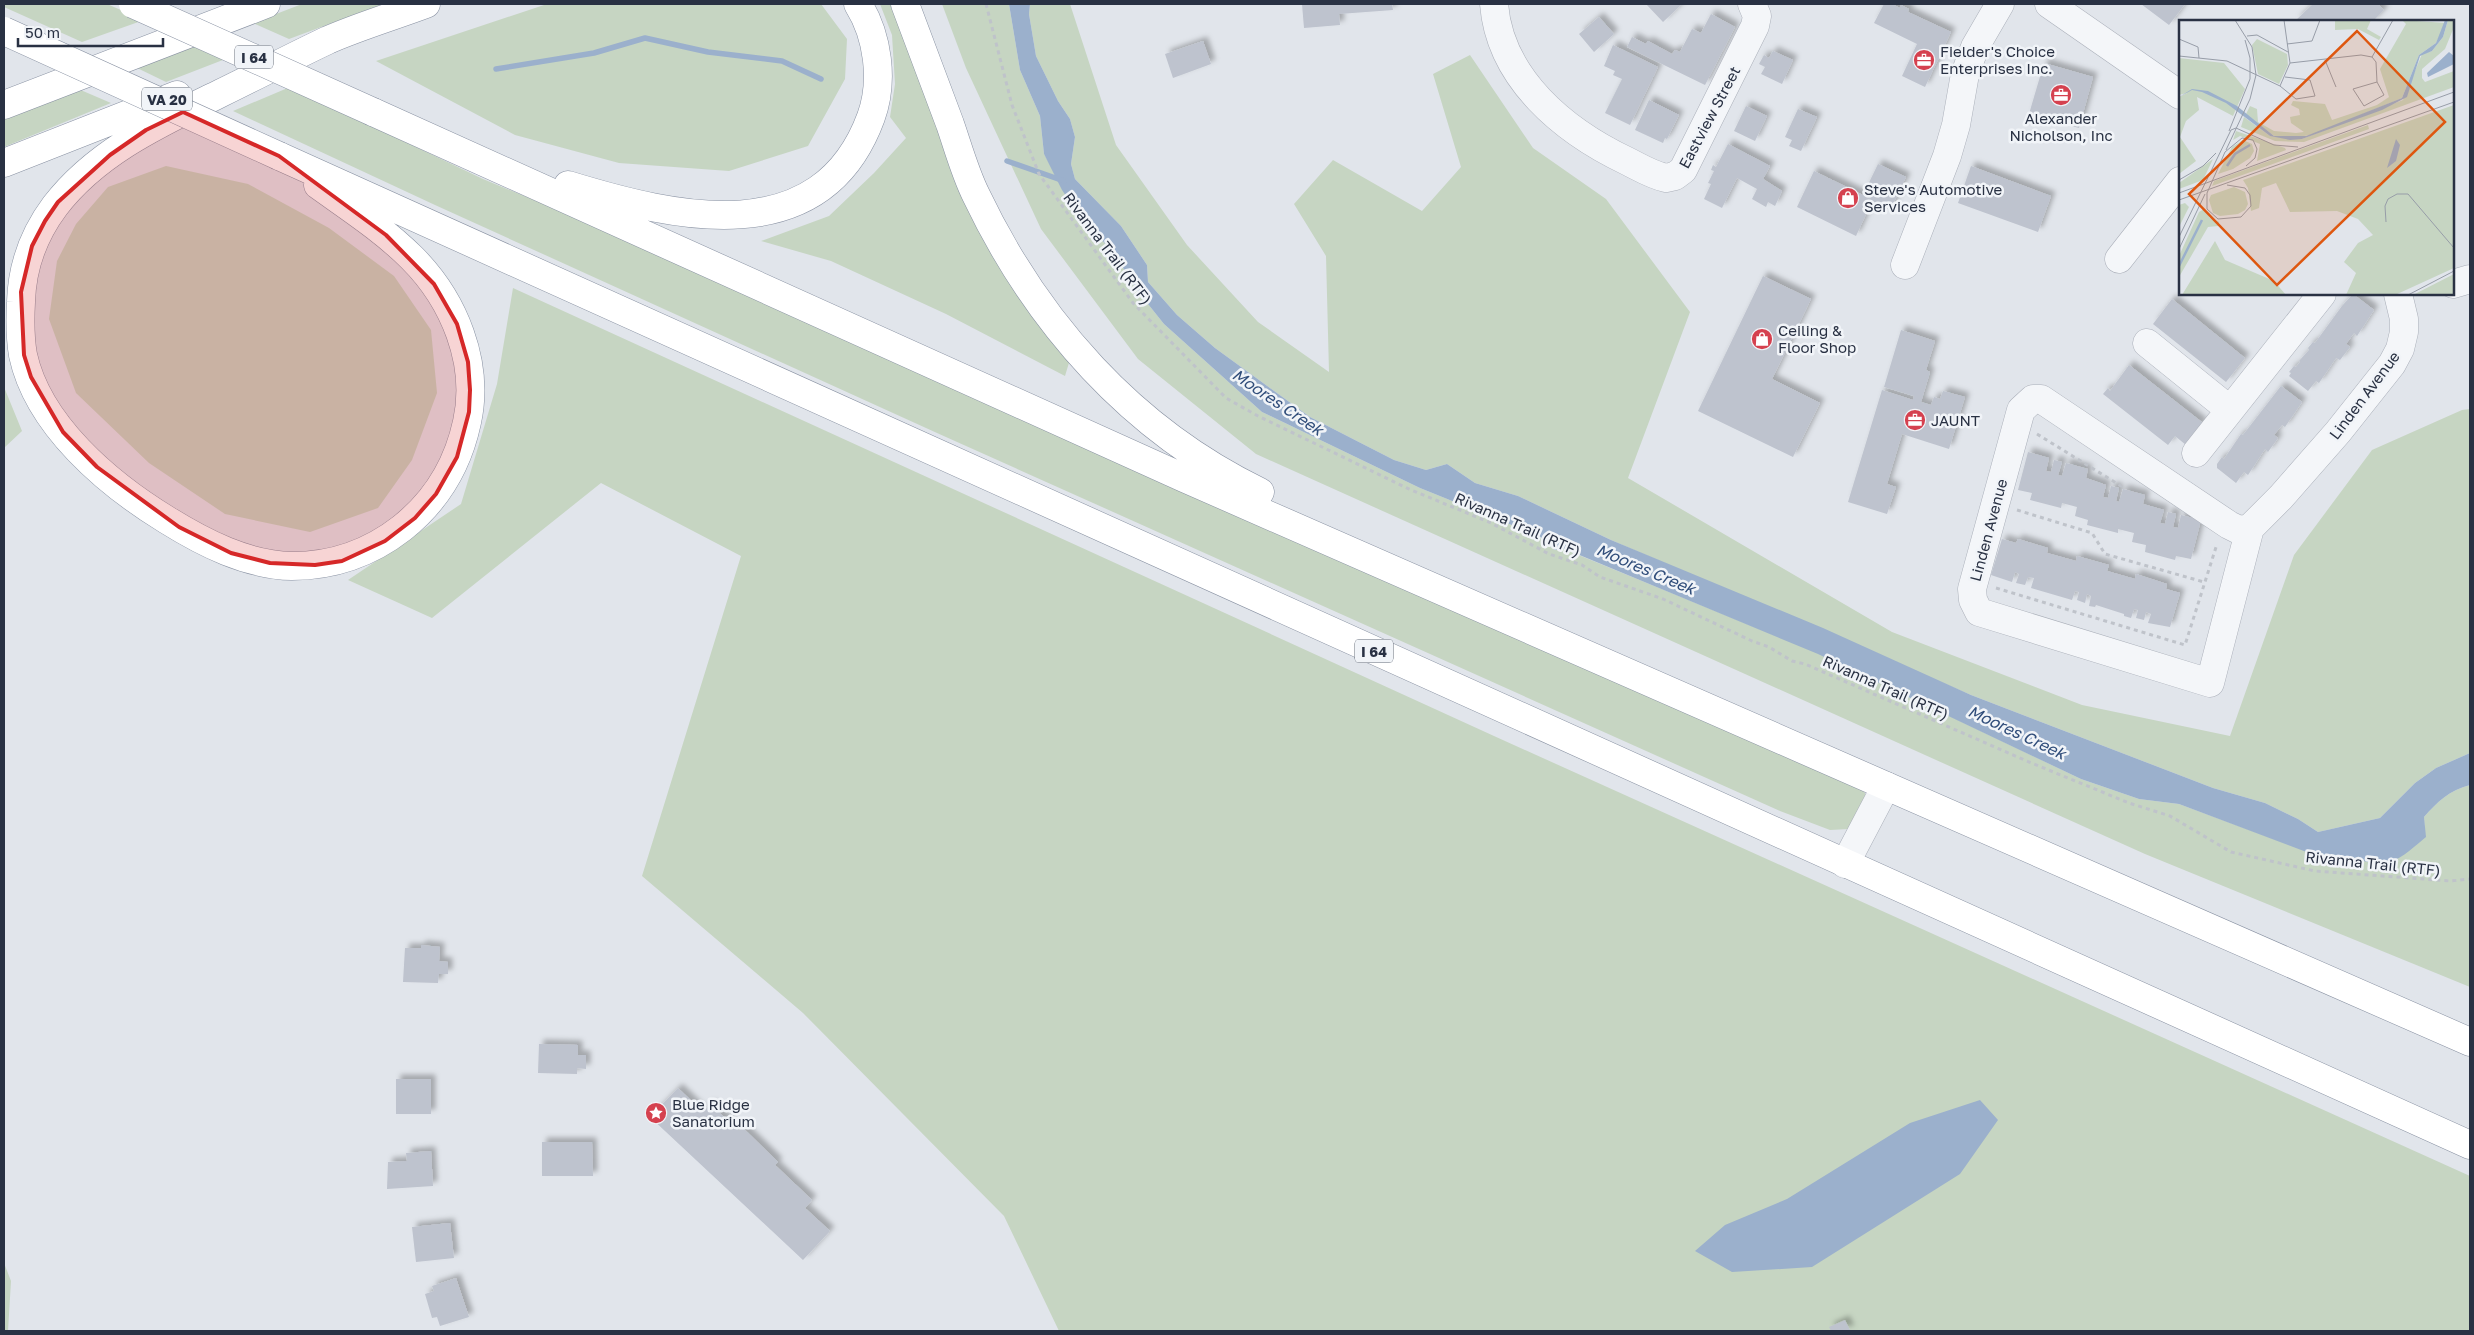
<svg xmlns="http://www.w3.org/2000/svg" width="2474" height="1335" viewBox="0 0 2474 1335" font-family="'Golos Text',sans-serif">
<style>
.green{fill:#c6d5c2}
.water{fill:#9bb0cc}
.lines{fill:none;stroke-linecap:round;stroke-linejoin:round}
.stream{stroke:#9bb0cc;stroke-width:5.5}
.building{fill:#bec3ce;filter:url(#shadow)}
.minor-casing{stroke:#aaafb9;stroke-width:29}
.highway-casing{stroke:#8891a2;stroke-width:29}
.path{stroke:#bfc3ca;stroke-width:3;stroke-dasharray:4 4;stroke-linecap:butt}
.minor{stroke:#f4f6f9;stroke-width:28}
.highway{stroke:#fff;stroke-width:28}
.highway-bridge-casing{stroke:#8891a2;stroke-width:29;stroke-linecap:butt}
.highway-bridge{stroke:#fff;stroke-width:28}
.marked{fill:#d62828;fill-opacity:0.2;stroke:#d62828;stroke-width:4;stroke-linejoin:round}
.labels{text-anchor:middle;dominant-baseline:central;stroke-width:5;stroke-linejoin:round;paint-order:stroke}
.shield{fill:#f1f4f8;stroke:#656c79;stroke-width:1}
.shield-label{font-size:14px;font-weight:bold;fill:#293143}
.poi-label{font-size:15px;fill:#293143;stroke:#f1f4f8;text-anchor:start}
.street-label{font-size:15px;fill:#293143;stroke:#f1f4f8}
.water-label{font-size:16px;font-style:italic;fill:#304d7a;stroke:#f1f4f8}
.inset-river{fill:none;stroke:#9bb0cc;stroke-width:2.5}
.inset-road{fill:none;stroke:#979da8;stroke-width:1}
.view{fill:#de570f;fill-opacity:0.15;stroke:#de570f;stroke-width:2.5}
.inset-edge{fill:none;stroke:#293143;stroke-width:2.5}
</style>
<defs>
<filter id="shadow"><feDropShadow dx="4.5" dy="-4.5" stdDeviation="2.5" flood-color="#0004"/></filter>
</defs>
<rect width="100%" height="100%" fill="#e1e5eb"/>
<path class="green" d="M4,4H107L144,20L82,42L4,7Z
M302,4H383L289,39L253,23Z
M547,4H821L847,39L845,79L808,146L729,171L619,163L515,135L376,61Z
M880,4H894L1071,356L1065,376L946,314L831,261L761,241L829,216L874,173L906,138L890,117L895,84L892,35Z
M942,4H1009L1020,70L1040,116L1044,154L1080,217L1114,253L1136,289L1164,324L1262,412L1420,488L1539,536L1555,549H1564L1818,653L2081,779L2139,799L2179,804L2317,855L2329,852L2350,857L2390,862L2425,837L2424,817C2437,802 2450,790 2470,785V987L2145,854L1256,454L1138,359L1041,229L966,68Z
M1030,4H1070L1116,145L1187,245L1258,322L1329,372L1326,256L1294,204L1333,160L1422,211L1461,167L1433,74L1470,55L1533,148L1606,199L1690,312L1628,478L1892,632L2082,705L2230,736L2294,555L2372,450L2462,410L2470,409V753L2436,768L2415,783L2380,818L2318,832L2298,819L2265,803L2213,788L1971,695L1611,540L1518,496L1475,483L1447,464L1426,470L1394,460L1310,417L1215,348L1177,315L1148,282L1147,265L1121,226L1075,179L1071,164L1075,137L1070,119L1058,101L1036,56L1029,14Z
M197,45L228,58L166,82L133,66Z
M290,87L483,179L660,252L1856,783L1865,793V803L1849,829L1830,830L1780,811L937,433L435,205L233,111Z
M76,88L111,103L4,147V114Z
M166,166L248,184L329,228L394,276L431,330L437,393L412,460L378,508L310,532L225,514L149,463L76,393L49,319L57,261L76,224L108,187Z
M513,288L1494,736L2470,1176V1331H1059L1004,1216L803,1013L642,876L741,556L601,483L432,618L348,580L461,504L497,384Z
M4,387L22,431L4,448Z
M4,1263L11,1281L8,1331H4Z"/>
<path class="water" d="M1009,4H1030L1029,14L1036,56L1058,101L1070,119L1075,137L1071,164L1075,179L1121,226L1147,265L1148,282L1177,315L1215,348L1310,417L1394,460L1426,470L1447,464L1475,483L1518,496L1611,540L1823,628L1971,695L2213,788L2265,803L2298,819L2318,832L2380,818L2415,783L2436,768L2470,753V785C2450,790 2437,802 2424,817L2426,837C2416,845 2403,858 2390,862C2367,868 2342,849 2317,856L2179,804L2139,799L2081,779L1818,654L1565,549L1555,550L1539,536L1420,488L1262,412L1164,324L1136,289L1114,253L1080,217L1062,190L1044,154L1040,116L1020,70Z
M1980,1100L1998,1120L1960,1174L1812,1267L1732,1272L1695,1251L1725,1225L1787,1199L1910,1123Z"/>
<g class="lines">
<path class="stream" d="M496,69L594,53L645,38L708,52L782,61L821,79
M1007,161L1064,181"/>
</g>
<path class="building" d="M1302,4H1392L1393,10L1339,14L1340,25L1304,28Z
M1646,4H1682L1663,22Z
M1884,4H1892L1900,8L1901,5L1909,9L1908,12L1951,32L1925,87L1902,76L1917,44L1874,23Z
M2141,4H2185L2169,25Z
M2313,4H2378L2384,10L2373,21H2295Z
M1711,14L1735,27L1705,85L1627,47L1632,37L1646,44L1648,41L1672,54L1675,50L1680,52L1692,29L1701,33Z
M1599,17L1614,34L1594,52L1579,34Z
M1203,41L1211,64L1173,78L1165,54Z
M1613,45L1658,67L1630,125L1605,113L1622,79L1613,75L1615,71L1604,66Z
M1773,51L1793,60L1782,84L1761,74L1765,67L1759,64L1764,55L1769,58Z
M2044,63L2093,77L2079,128L2029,114Z
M1649,100L1679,115L1667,139L1665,138L1663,143L1635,130Z
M1746,106L1767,116L1755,141L1734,131Z
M1798,109L1817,117L1801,151L1789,146L1792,140L1785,137Z
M1728,144L1770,166L1763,179L1782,191L1775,206L1768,202L1766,207L1752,199L1757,189L1737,178L1722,208L1704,199L1711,184L1708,183L1714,171L1711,170L1713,165L1716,167Z
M1878,164L1906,177L1890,210L1872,201L1856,236L1797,207L1814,171L1863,195Z
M1971,166L2051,196L2038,232L1958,203Z
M1763,276L1811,299L1772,379L1820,403L1793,457L1698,411Z
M2353,294L2374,310L2357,336L2354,333L2346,344L2350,347L2340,360L2336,358L2319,383L2316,381L2308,391L2289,376L2291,373L2289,372L2294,366L2296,367L2300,362L2299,361L2309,350L2308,348L2313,342L2315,343L2342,306Z
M2172,299L2245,358L2226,382L2153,324Z
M1901,330L1935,341L1926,370L1930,372L1921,402L1931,405L1934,397L1940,399L1943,391L1965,397L1949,449L1902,434L1887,484L1896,487L1887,514L1848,502L1882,390L1913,400L1914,396L1884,387Z
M2129,365L2203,423L2186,445L2175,436L2168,445L2103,394L2108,388L2110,391Z
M2281,386L2302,402L2285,427L2282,425L2274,435L2278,438L2268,452L2265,449L2248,475L2244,472L2236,483L2217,468V464L2222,457L2224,459L2241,434L2243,435Z
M2028,452L2049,458L2046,471L2051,472L2054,460L2062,462L2058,475L2062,476L2066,463L2088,469L2086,478L2106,485L2103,497L2108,498L2111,486L2119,488L2116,501L2119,502L2123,489L2145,495L2143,504L2164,510L2160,523L2165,524L2168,512L2176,514L2173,527L2178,528L2181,515L2201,520L2191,559L2176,556L2175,560L2145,552L2146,545L2132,542L2134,533L2118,529V533L2087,525L2088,520L2075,516L2077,507L2062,503L2061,508L2030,500L2032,493L2018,490Z
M2002,539L2016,543L2018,539L2048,548L2047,553L2076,561L2077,556L2109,565L2107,571L2135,579L2136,574L2167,584L2166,589L2180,593L2170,627L2148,623L2151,614L2146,612L2144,620L2136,618L2138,610L2134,609L2131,618L2124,616V614L2096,605L2095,607L2089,606L2091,596L2087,594L2085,603L2077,600L2079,592L2075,591L2072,600L2031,588L2034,578L2028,577L2025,585L2016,583L2019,574L2015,572L2012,582L1991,575Z
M421,945L440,947L439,961L448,962V974H439L438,983L403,982L405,948H421Z
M539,1044L578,1045V1055H586V1069L577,1068V1074L538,1073Z
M396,1079H431V1114H396Z
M678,1088L703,1112L710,1104L739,1131L742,1127L778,1162L775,1165L812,1200L805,1208L830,1231L803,1260L650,1117Z
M542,1142H592L593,1176H542Z
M431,1151L433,1186L387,1189L388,1162L407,1161L406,1153Z
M450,1223L454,1258L416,1262L412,1227Z
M456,1278L469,1317L440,1326L437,1317L432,1318L425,1294L434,1291L432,1286Z
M1845,1320L1850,1330L1831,1331L1829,1327Z"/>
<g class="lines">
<g class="minor-casing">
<path id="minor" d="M1494,4C1500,79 1564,131 1627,161C1639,167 1652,175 1666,178L1675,176L1683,170L1755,26L1757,16L1752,4
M2049,4L2180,95
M2119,259L2180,181
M1905,265L1947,156L1956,125L1965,74L1975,47L2000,4
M2453,284L2470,279
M2147,343L2230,410
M2196,453L2322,294
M2250,528L2239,530L2229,525L2041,399H2033L2021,410L1972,589L1973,600L1979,612L2210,683L2250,528L2281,497L2338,432L2392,364L2400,349L2404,332V319L2398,294
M1845,864L1886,786"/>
</g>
<g class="highway-casing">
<path id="highway" d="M905,4C920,44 935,84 950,124C958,147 965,173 976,195C1037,323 1132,430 1260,492
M4,105L266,4
M373,112L1184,478L2470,1042
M279,156L2470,1145
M4,163L177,95
M318,185C350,208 384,230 412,258C454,300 480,363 467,422C458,464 436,501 402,528C370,553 333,566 292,566C247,565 204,543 167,520C108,484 38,425 23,355C20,338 20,320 21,302C22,267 34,234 55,206C97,151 162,122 221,93C256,76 292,57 328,40C360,26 394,16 426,4
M568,185C676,218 821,253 871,117C884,81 878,36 858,4"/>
</g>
<path class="path" d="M986,4L1012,105L1039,174L1133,303L1226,398L1258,416L1409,489L1491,523L1549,554L1582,565L1600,577L1663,599L1752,641L1769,647L1792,661L1805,664L2029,762L2129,803L2170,816L2231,852L2315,871L2450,881L2470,879
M2037,434L2121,486L2125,483
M2017,510L2092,533L2105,554L2204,582
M1996,588L2185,645L2217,544"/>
<use href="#minor" class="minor"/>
<use href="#highway" class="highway"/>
<g class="highway-bridge-casing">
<path id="highway-bridge" d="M133,4L373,112
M4,31L279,156"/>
</g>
<use href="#highway-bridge" class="highway-bridge"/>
</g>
<path class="marked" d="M183,112L279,156L386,235L434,284L457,324L468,362L470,390L469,412L457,457L436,494L415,518L385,541L342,561L315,565L270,563L231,553L179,527L97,467L63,432L31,377L24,355L21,292L32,246L45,221L58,202L110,155L146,130Z"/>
<defs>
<g id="office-disc" transform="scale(1.125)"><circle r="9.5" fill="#d5414f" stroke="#f1f4f8"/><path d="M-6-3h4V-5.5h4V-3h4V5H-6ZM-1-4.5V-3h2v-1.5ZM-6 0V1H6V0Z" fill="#fff"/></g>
<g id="shop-disc" transform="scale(1.125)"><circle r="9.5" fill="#d5414f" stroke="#f1f4f8"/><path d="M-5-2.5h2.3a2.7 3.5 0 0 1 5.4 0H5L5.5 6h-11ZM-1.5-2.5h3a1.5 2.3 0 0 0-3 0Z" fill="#fff"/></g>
<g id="sight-disc" transform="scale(1.125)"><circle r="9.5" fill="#d5414f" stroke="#f1f4f8"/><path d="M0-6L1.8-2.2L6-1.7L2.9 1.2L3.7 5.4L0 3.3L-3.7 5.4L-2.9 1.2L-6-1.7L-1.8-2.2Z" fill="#fff"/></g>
</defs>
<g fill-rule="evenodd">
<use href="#office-disc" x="1924" y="60"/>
<use href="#office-disc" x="2061" y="95"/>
<use href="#shop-disc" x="1848" y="198"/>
<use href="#shop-disc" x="1762" y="339"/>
<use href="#office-disc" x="1915" y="420"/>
<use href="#sight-disc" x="656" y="1113"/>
</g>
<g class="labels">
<g class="shield">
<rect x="235" y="45.5" width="38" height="23" rx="4"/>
<rect x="142" y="87.5" width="50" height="23" rx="4"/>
<rect x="1355" y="639.5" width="38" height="23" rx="4"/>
</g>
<g class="shield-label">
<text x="254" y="57">I 64</text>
<text x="167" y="99">VA 20</text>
<text x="1374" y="651">I 64</text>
</g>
<g class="poi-label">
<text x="1940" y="51">Fielder's Choice<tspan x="1940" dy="17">Enterprises Inc.</tspan></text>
<text x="2061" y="118" text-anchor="middle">Alexander<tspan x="2061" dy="17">Nicholson, Inc</tspan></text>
<text x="1864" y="189">Steve's Automotive<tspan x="1864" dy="17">Services</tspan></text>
<text x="1778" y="330">Ceiling &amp;<tspan x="1778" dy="17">Floor Shop</tspan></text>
<text x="1931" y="420">JAUNT</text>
<text x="672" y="1104">Blue Ridge<tspan x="672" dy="17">Sanatorium</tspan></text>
</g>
<g class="street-label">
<text transform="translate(1709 117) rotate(-62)">Eastview Street</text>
<text transform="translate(1108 248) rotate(53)">Rivanna Trail (RTF)</text>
<text transform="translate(2364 395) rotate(-53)">Linden Avenue</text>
<text transform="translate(1518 524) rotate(24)">Rivanna Trail (RTF)</text>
<text transform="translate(1988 530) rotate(-75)">Linden Avenue</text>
<text transform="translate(1886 687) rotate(24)">Rivanna Trail (RTF)</text>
<text transform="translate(2373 863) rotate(6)">Rivanna Trail (RTF)</text>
</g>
<g class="water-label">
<text transform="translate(1278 402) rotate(34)">Moores Creek</text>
<text transform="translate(1646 569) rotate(23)">Moores Creek</text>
<text transform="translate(2017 732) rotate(25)">Moores Creek</text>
</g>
</g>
<g transform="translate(2179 20)">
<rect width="275" height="275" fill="#e1e5eb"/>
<path d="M156,0H192L188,9L202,17L200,20L179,9L156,10ZM223,0L267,3L257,23L240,35L223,78L135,114L116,118L95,116L67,94L71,86L78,89L79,102L95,111L117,113L125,112L112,103L111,97L121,95L120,89L112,85L114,81L146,84L153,100L198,85L210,77L201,49L227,4ZM269,0H275V7L266,29L243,49V58L246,62L275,51V67L125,122L96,121L62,107L65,97L91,116L123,119L224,80L243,34L253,31L264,17ZM78,19L108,34L109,45L100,64L79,54L73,25ZM0,38L45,43L66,69L54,96L18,77L20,90L7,101L1,117L17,141L0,154V77L8,73L0,75ZM275,85V248L216,275H167L177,253L165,242L179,223L194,215L179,199L158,191L111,192L97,163L83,168L80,188L72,191L69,168L64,160ZM189,105L190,109L33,166L35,161ZM57,111L106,128L107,130L78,141L81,124L61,116L54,120ZM64,120L73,124L75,131L71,138L54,149L39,154L53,127ZM34,139L24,160L0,169V163ZM55,167L66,172L69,184L66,190L59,194L41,196L34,193L30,180L32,175ZM6,183L10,187L0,207V185ZM25,189L31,198L40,202L39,206L29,207L0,257V236L20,192ZM36,221L46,240L95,261L107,275H3ZM275,254V275H234Z" fill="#c6d5c2"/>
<path d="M266,0H269L264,17L253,31L241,36L228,77L203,90L123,119L111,120L91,116L47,83L23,72L13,70L0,77L13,69L29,71L58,86L95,116H127L223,78L240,35L257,23ZM270,32L275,36V44L249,57L248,53ZM217,119L221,125L217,141L208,148Z" fill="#9bb0cc"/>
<path class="inset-river" d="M48,146L56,134L71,125M0,246L23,200"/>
<path class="inset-road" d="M68,16L78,15L109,32M0,19L19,27L20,38M108,24L133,21L141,0M0,36L48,41L101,66M193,37L214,0M146,40L157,67M111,43L182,35L193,37L197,42L198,62L174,69L185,86L205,75L198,62M101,66L117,79L136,76L131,60L106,57M101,66L111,43L105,0M50,111L71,59V38L66,20M47,130L71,79L77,55L73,27L56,0M0,160L24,146L37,133M48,165L66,168L71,175L72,186L62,197L39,199L28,189V173L46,132L63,118L74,120L78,129L76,138L67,146M0,173L275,72M0,180L275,82M207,202L206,186L209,179L218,174H229L275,228M0,217L52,110L57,108L95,125L119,127M0,229L26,174M229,275L275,251"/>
<path class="view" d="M178,11L266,102L98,265L10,174Z"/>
<rect width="275" height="275" class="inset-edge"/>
</g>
<rect width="2474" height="1335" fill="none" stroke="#293143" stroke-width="10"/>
<path d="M18 38v8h145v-8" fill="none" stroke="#293143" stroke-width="2.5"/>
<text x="25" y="38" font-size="15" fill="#293143" stroke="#f1f4f8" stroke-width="4" paint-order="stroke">50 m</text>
</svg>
